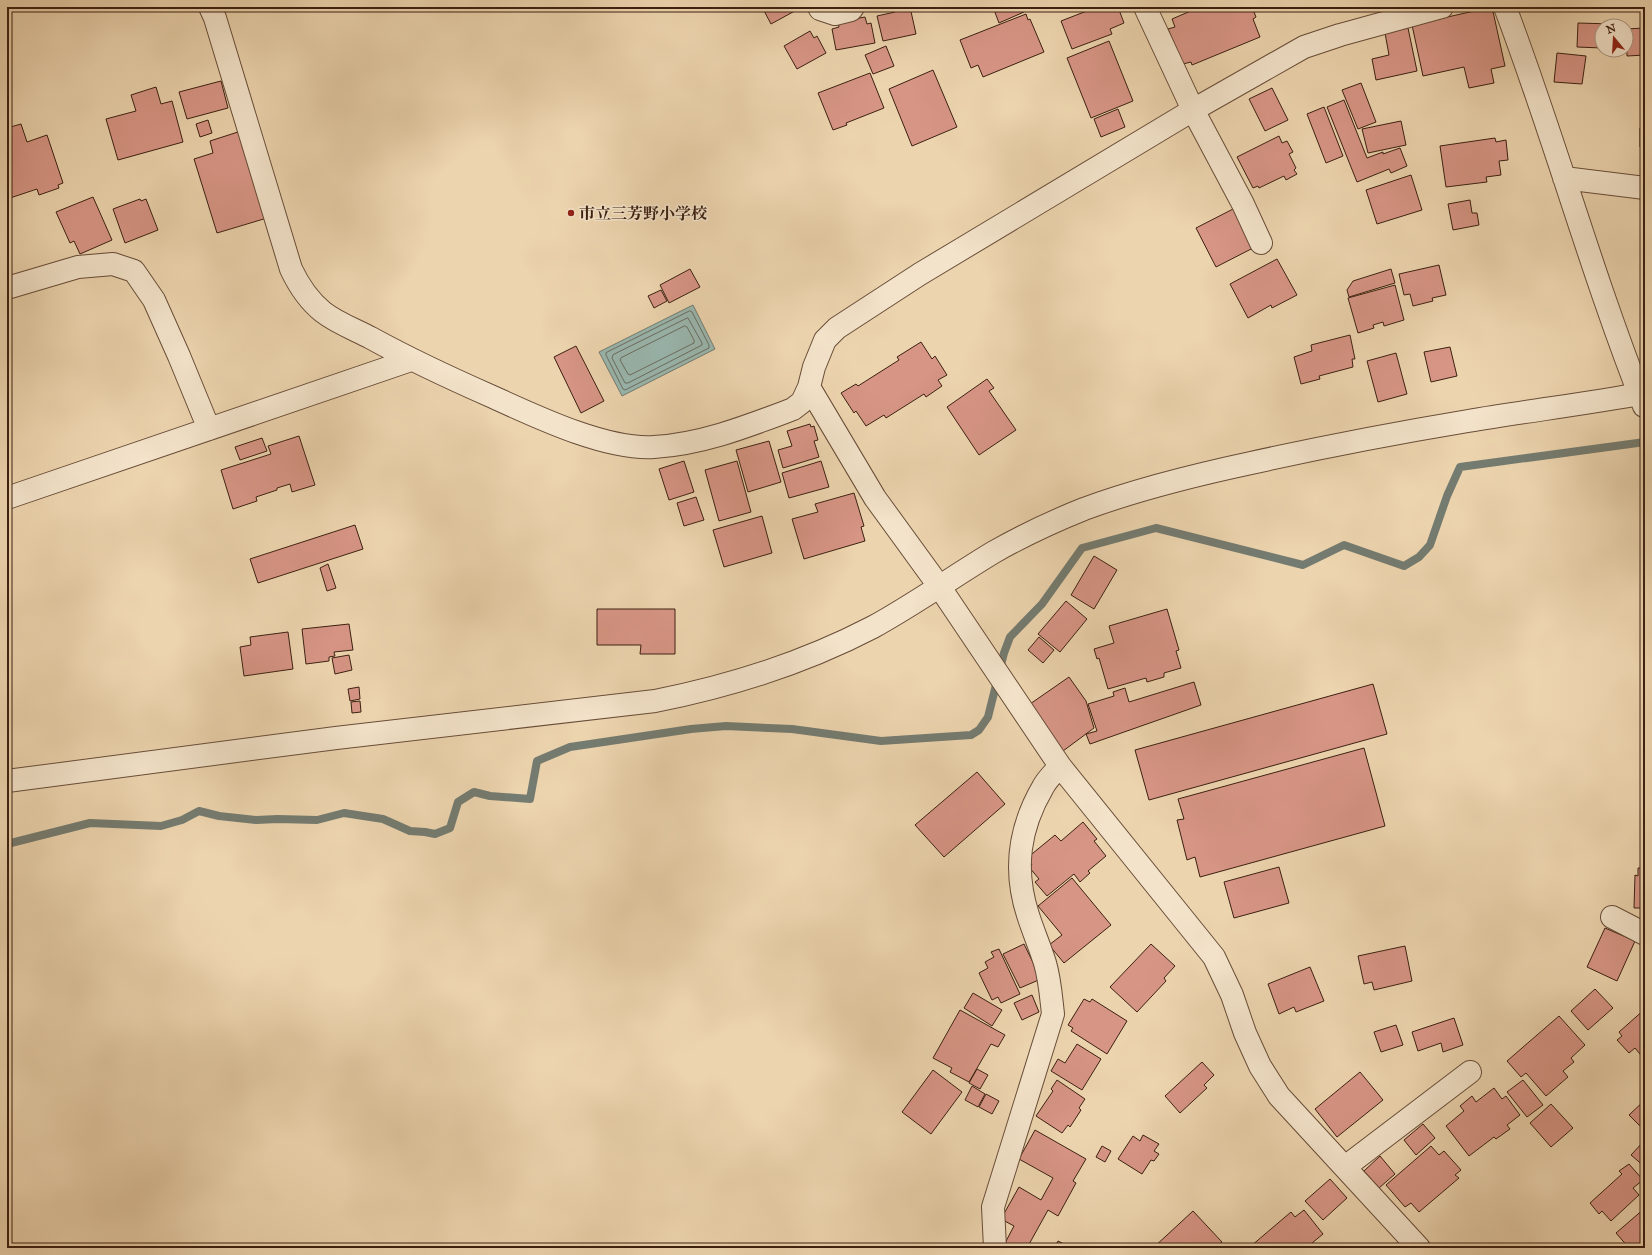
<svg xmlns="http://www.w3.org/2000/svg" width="1652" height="1255" viewBox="0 0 1652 1255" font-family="'IM FELL Great Primer','Noto Serif JP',serif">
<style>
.water{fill:#99b7af;stroke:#747b70}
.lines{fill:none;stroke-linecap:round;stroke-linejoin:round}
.shore{stroke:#6a6c60;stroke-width:1}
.stream{stroke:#747b70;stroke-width:8}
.building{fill:#d79585;stroke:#3c2011}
.minor-casing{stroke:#684d38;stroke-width:24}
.minor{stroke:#f3e3ca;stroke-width:22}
.poi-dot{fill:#8f2418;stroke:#f3e3ca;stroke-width:1.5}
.labels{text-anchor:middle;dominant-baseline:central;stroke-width:3;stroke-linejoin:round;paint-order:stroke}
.poi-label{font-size:16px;font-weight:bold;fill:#3c2011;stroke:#f3e3ca;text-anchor:start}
</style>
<rect width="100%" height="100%" fill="#ecd4ae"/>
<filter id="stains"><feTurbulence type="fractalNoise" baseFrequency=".005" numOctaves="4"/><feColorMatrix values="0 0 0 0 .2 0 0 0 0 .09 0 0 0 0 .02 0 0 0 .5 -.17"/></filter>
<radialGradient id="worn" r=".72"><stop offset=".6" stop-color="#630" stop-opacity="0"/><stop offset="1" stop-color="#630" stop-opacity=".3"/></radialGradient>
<path class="water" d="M693,305L715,349L622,396L599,352Z"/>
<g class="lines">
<path class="shore" d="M690,311L692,312L709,345V348L625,390L623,389L606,355V353Z
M688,318L702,343V345L628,383H625L612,358L613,355Z
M685,326L687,327L694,340V343L630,375L628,374L620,360L621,358Z"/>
<path class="stream" d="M7,844L90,823L161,826L182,820L199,811L219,816L256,820L278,819L317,820L344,813L383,819L410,831L425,832L435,834L450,828L458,802L474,792L490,796L530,799L537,761L570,747L691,729L726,726L792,729L881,741L971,735L979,730L988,717L1004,653L1010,637L1042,604L1082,548L1156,528L1303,565L1344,545L1404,566L1419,557L1430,545L1447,496L1460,467L1645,442"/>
</g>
<path class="building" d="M762,7H802L771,24Z
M899,7H910L916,34L883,41L877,16L895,12V8Z
M993,7H1021L1024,12L999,23Z
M1097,7H1118L1124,23L1110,29L1112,34L1072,49L1061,21Z
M1200,7H1252L1256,17L1253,19L1260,37L1192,65L1191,62L1183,64L1168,29L1175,27L1172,19Z
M1492,7L1505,66L1491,69L1494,83L1469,88L1464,67L1423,76L1412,25Z
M1642,9H1645V22H1643Z
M1026,14L1028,20L1030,19L1044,52L983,77L978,65L971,68L960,40Z
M865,17L867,24L871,23L875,43L836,50L832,29L839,27L838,22Z
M1578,23L1612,24L1611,26H1602V48L1577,47Z
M1408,28L1417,71L1376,80L1372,59L1389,55L1385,33Z
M1645,28V55L1627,56L1626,29Z
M810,31L814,38L817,36L826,53L797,69L784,46Z
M1109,41L1133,101L1091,118L1067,58Z
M886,46L894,66L873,74L865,55Z
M1557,53L1586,56L1582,84L1554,82Z
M933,70L957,127L912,146L889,89Z
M870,73L884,108L846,123L847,125L833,130L818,93Z
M221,81L228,108L187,119L179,92Z
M1361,83L1376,122L1358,129L1342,90Z
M156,87L161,104L172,101L183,142L118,160L106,119L136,111L131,95Z
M1272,88L1288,120L1265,131L1249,99Z
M1344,100L1367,158L1383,152V154L1400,148L1407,166L1391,173L1389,169L1357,182L1327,107Z
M1324,107L1343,156L1326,163L1307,114Z
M1118,109L1125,127L1101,137L1094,119Z
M208,120L212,133L200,137L196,124Z
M1401,121L1406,145L1368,153L1362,129Z
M21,124L27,142L47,135L63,183L58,185L59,188L39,195L37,189L7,199V148L10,147L7,138V128Z
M1640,128L1645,129V147H1640Z
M241,131L267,218L217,233L194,159L213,153L210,141Z
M1279,136L1282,143L1287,141L1293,152L1289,154L1296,168L1294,170L1297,174L1286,180L1284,176L1259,188L1258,186L1253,188L1237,157Z
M1495,138L1496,142L1506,140L1508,160L1499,161L1501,175L1486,177L1487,182L1446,187L1440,146Z
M1411,175L1422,210L1377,224L1366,190Z
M93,197L112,240L80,254L74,241L70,243L56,212Z
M140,199L141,201L146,199L158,230L125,243L113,209Z
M1470,200L1472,213H1477L1479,225L1453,230L1448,204Z
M1235,208L1255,247L1216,267L1196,228Z
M1277,259L1297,295L1272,308L1271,305L1248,318L1230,284Z
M1439,265L1446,295L1432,298L1433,301L1413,306L1410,294L1404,295L1399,274Z
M690,269L700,287L669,303L660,285Z
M1391,269L1395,283L1349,297L1347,290L1353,281Z
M1395,285L1404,320L1384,326L1383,322L1373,325L1374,328L1358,333L1348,298Z
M661,290L667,301L654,308L648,296Z
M1350,335L1355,359H1352L1353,367L1319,376L1320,379L1301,384L1294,357L1312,351L1311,345Z
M921,342L932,359L935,356L947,375L938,380L942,386L926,397L924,394L886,418L884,415L866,426L856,411L854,413L841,393L856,384L858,386L899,360L897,357Z
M576,346L604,401L581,413L554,357Z
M1450,347L1457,376L1431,382L1424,352Z
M1396,353L1407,394L1378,402L1367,361Z
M987,379L994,388L989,391L1016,430L979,455L947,407Z
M810,424L811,427L814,426L818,440L814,441L819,457L783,468L778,450L792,446L787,431Z
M299,436L315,485L292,492L290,484L277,488V490L256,497L257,501L233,509L221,470L271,454L268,446Z
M262,438L267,451L240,460L235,447Z
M769,441L781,482L748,492L736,450Z
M684,461L694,492L669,500L659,469Z
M737,461L751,512L719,521L705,470Z
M821,461L829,487L789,498L782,473Z
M854,493L864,526L861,527L865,541L804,559L792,519L818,512L815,504Z
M696,497L704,520L684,526L677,503Z
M762,516L772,553L724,567L713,530Z
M355,525L363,549L258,583L250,559Z
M1094,556L1117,570L1094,609L1071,595Z
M328,564L336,588L327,591L320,568Z
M1066,601L1087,619L1060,652L1038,634Z
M597,609H675V654H640L641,645H597Z
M1167,609L1179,650L1176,651L1181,668L1164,673V677L1147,682L1146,678L1108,689L1099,658L1097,659L1094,649L1114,643L1109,626Z
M349,624L353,650L334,652L335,656L329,657V661L306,664L302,629Z
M288,632L293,669L244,676L240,647L251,645L250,637Z
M1039,637L1054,650L1043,663L1028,650Z
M349,655L352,670L335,674L332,658Z
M1069,677L1086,701L1094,728L1063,751L1030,704Z
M1194,682L1201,705L1090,744L1086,734L1097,731L1088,704L1114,696L1113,692L1125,688L1129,702Z
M1373,684L1387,734L1149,800L1135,750Z
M359,687L360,699L350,701L348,689Z
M360,701L361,712L352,713L351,702Z
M1364,748L1385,826L1200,877L1195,857L1187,860L1177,820L1184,819L1178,799Z
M977,772L1005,804L944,857L915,825Z
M1083,822L1097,839L1094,841L1106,856L1088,871L1090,873L1080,882L1074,874L1047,896L1035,882L1039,879L1029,867L1032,865L1027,858L1055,835L1061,841Z
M1279,867L1289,903L1234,918L1224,882Z
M1638,868H1645V908H1634L1635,875L1638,876Z
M1072,878L1111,925L1064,963L1049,945L1062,935L1038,906Z
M1605,928L1635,941L1617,981L1587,967Z
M1024,944L1041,979L1020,988L1003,954Z
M1151,944L1175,966L1164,978L1166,981L1137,1012L1110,987Z
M1405,946L1412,981L1374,990L1372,982L1364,984L1358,956Z
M999,949L1020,994L1001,1003L998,997L992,1000L979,973L988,968L985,962L994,957L991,952Z
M1310,967L1324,1001L1296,1012L1294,1007L1279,1014L1268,984Z
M1595,989L1613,1008L1588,1030L1571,1011Z
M973,993L1002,1010L992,1026L964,1008Z
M1032,995L1039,1012L1022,1020L1014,1003Z
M1084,999L1090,1002L1092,999L1127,1021L1107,1054L1071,1031L1073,1028L1068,1025Z
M1645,1009V1060L1635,1048L1629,1053L1617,1040L1622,1036L1619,1032Z
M960,1010L1005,1035L998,1047L991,1044L969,1082L950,1072L952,1068L933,1058Z
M1559,1016L1585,1045L1571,1058L1574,1062L1563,1071L1568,1077L1546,1096L1526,1073L1521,1077L1507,1061Z
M1454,1018L1463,1045L1443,1052L1441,1043L1418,1051L1412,1032Z
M1396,1025L1403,1045L1381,1052L1374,1032Z
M1077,1044L1101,1059L1082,1090L1051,1071L1058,1059L1065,1063Z
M1202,1062L1214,1075L1204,1085L1207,1088L1180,1113L1165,1096Z
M977,1069L988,1075L980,1089L969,1083Z
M933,1070L962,1092L931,1134L902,1112Z
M1360,1072L1383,1100L1337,1137L1315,1109Z
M1057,1080L1085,1099L1079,1108L1081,1110L1070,1127L1068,1125L1062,1133L1036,1116L1053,1091L1051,1089Z
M1523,1080L1543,1105L1527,1117L1507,1092Z
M972,1086L985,1094L978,1107L965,1100Z
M1494,1088L1502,1099L1506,1096L1520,1115L1507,1125L1510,1129L1496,1139L1494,1137L1469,1156L1446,1126L1464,1111L1460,1106L1472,1096L1476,1102Z
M986,1094L999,1101L992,1114L979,1107Z
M1645,1100V1131L1629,1115Z
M1551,1104L1573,1128L1551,1147L1530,1123Z
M1423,1124L1435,1138L1416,1155L1404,1140Z
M1035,1130L1086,1159L1073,1181L1076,1183L1058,1216L1048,1210L1027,1248H1014L1005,1243L1014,1226L1001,1219L1019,1187L1041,1200L1053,1178L1019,1159Z
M1143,1135L1159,1144L1154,1151L1159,1154L1154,1161L1151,1160L1142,1174L1118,1159L1133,1136L1140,1141Z
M1645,1140V1167L1631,1155Z
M1102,1146L1111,1151L1105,1162L1096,1157Z
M1431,1146L1439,1155L1444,1151L1461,1170L1455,1175L1459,1178L1419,1212L1411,1203L1405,1207L1386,1185Z
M1380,1156L1395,1174L1379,1188L1364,1171Z
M1629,1164L1643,1180L1633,1188L1639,1195L1611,1221L1602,1211L1599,1214L1590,1203L1622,1174L1619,1171Z
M1330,1179L1347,1198L1323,1220L1305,1201Z
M1645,1208V1248H1629L1616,1233Z
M1304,1210L1323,1234L1306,1248H1253L1251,1246L1291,1212L1295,1217Z
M1193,1211L1222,1242L1215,1248H1153Z
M1058,1241L1072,1248H1054Z"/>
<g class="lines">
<g class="minor-casing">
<path id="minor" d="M210,7L215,18L291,269C299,286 308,300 323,312C337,323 356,330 371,338C411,360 452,379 493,397C537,417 606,450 654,447C703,444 748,426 793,409L802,402L809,387
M819,7L820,9L835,14L851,10L853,7
M1145,7L1193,110L1243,204L1261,243
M1505,7C1555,139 1592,275 1644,406
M1564,178L1645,188
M7,288L78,267L113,264L134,271L154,300L179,356L209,429
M7,498L411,360
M7,781L336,738L655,701C731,686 804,663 873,627C915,604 954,576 994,552C1022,536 1054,521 1084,509C1138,489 1195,475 1251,463C1323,447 1396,433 1468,421C1527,411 1586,404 1645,393
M1612,917L1645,934
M1345,1167L1470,1072
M995,1248L993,1207L1053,1014C1051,997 1050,980 1045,963C1040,947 1033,931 1028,915C1013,869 1019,828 1043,787C1047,779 1055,772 1060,766
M1419,1248L1279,1096L1260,1066L1245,1033L1232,995L1214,957L1060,766L939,586L875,498L809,387L814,367L825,340L837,328L920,274L1193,110L1304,47L1340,35L1442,7"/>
</g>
<use href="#minor" class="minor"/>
</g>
<circle class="poi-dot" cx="571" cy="213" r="4"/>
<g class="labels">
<g class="poi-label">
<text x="579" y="213">市立三芳野小学校</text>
</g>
</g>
<rect width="1652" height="1255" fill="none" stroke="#ecd4ae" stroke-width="24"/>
<rect x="8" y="8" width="1636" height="1239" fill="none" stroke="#3c2011" stroke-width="2"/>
<rect x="12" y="12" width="1628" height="1231" fill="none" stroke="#3c2011"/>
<g transform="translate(1614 38) rotate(342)"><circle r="19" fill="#f3e3ca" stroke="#aa9580"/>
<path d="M0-3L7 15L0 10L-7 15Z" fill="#8f2418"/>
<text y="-6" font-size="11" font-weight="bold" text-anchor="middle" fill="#3c2011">N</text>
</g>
<rect width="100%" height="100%" filter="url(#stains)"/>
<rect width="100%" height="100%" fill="url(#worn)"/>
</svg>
